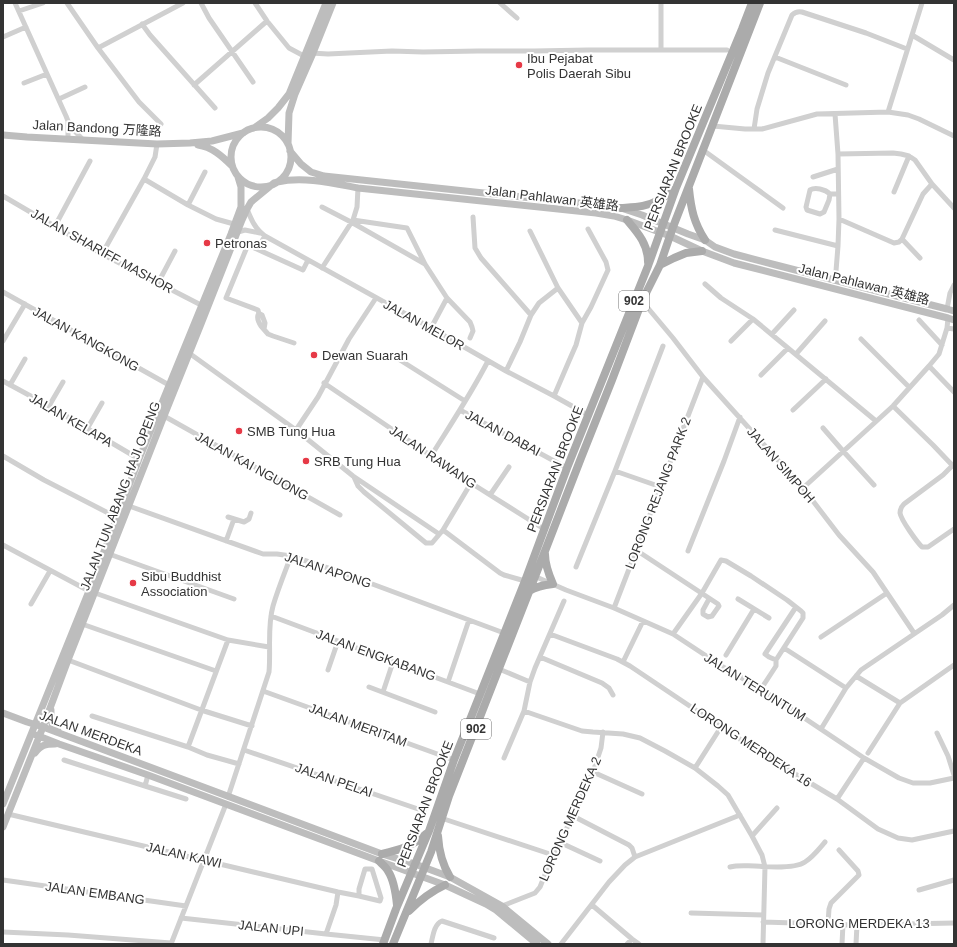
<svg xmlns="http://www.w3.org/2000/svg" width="957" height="947" viewBox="0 0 957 947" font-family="Helvetica,'Noto Sans SC',sans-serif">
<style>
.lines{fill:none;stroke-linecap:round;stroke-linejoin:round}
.street{stroke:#d0d0d0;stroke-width:5}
.secondary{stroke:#bdbdbd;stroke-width:7}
.primary{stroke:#ababab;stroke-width:8}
.poi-dot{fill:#e63946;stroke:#fff;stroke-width:1.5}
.labels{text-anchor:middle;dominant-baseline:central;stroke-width:4;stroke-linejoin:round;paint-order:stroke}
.shield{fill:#fff;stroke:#707070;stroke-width:1}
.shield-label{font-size:12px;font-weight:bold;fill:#333}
.poi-label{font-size:13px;fill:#333;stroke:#fff;text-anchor:start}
.street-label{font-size:13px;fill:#333;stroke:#fff}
</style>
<rect width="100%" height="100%" fill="#fff"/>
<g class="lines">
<path class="street" d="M15,3L66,116L68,121V139
M67,3L98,48L139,102L161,124
M201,3L209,18L253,82
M255,3L267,21L289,48L304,56
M500,3L517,18
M19,11L43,3
M142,24L150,35L215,108
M912,35L954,60
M3,37L26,27
M98,48L183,3
M661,50V3
M311,53L328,54L392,51L423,52L478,51H534L588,50H727
M775,57L846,85
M24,83L47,74
M194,85L267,21
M59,99L85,87
M888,112L922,3
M835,114L838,154L839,219L838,246L836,271L838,281
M69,122L73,129L83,140
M713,126L745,129H762L817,114L888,112L908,115L919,119L954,136
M754,129L757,109L768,73L792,15C795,12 798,11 802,12L866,33L907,49
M703,150L750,184L783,208
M838,154L893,153L901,154L909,156L915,160L932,184L954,208
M813,177L838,169
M144,179L188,205L216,219L234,224
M894,192L909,156
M830,194L829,200L824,212L820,214L807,210L806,207L810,190C815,187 825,189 830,194H838
M3,196L102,254L201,305
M188,205L205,172
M322,207L351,222L425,264
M247,209C251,219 255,229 265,236L431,328L506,371L554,396L588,415
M473,217L475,248L481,258L531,315
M839,219L894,243L899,242L902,239L923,194L932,184
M353,220L407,228L425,264L447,298L470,322L472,327L473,331L470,338
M55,226L90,161
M775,230L838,246
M530,231L558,288L582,323
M238,232L245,230L260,233
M902,239L920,258
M257,249L265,236
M102,254L144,179L155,157L157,144
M322,268L353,220L357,207L358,188
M158,283L175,251
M705,284L721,298L753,319L876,421
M3,292L169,385
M642,301L673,338L703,377L803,488L839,535L873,572L914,633
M947,309L950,293L954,285
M259,314L258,310L226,298L247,247L250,246L303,270L308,260
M919,320L942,345
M431,328L447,298
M947,328L954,329
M264,329L265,323L262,315L260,314L258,315C257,318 259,323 261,326L268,334L273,336L294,343
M772,334L794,310
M861,339L909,387
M3,341L25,304
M731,341L753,319
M189,353L296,430L353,476L439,534
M796,354L825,321
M392,355L465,401
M929,366L954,392
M506,371L520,342L531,315L539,303L558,288
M761,375L788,348
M3,381L49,406L139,459
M324,383L471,483L544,529
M10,385L25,359
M554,396L569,361L576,345L582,323L591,307L608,270L606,262L588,229
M49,406L63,382
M893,406L933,445L953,466
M460,410L567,468
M793,410L826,379
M164,416L340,515
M823,428L843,451L874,485
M87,429L102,403
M296,430L318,397L349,339L376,298
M3,456L44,480L116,517
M431,456C451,424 471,394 488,361
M954,464L943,475L904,504C901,507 900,509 900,513C901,520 917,542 922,547H928L954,529
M615,471L661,487
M354,477L358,486L364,492L426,543H432L443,530L471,483
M803,488L893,406L929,366L939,354L947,328L948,318
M490,495L509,467
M129,506L263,554H277L291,556L340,572L504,633
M228,517L244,522L249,519L251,513
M443,530L500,573L504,575L525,581
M226,541L234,519
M3,545L89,591
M636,550L718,604L719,606L712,616L708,617L703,614V610L709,599
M688,551L724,461L740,417
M109,554L234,599
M576,567L615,471L663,346
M534,576L566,590L614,608L673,634L723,667L761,689L864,758L899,778L913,783H930L954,778
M95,593L228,640L269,647
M738,599L769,618
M31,604L50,571
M614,608L703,377
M271,616L480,694
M82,624L216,671
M550,634L617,659L630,666L721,727L780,765L837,799L878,829L898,838L912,840L954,831
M673,634L702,593L721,560L726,561L751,576L787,600L801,611L803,613V618L776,660V666L761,689
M821,637L887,593
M784,648L846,688
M726,655L754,609
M540,657L602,683L609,688L613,695
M68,660L201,710L252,726
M776,660L769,657L765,654L796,607
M623,662L643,621
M499,669L530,682
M328,670L338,641
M856,676L900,703
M448,682L469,620
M369,687L435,712
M263,691L454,760
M383,692L393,662
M524,711L582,731L593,732L623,734L640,738L665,751L695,768L718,786L728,795L752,836L762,855L765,867L763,944
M92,716L188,747L207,755L239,764
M821,729L846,688L861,670L942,615L954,605
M937,733L948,756L954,775
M188,747L228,640
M244,750L424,811
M868,753L900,703L954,665
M504,758L524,711L530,682L535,668L564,601
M64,760L145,786
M695,768L721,727
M593,772L642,794
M148,775L145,786L186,799
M228,797L269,672C271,650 267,627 273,606C278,589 285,572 291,556
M837,799L864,758
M8,814L338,892L359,896L380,901L381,898L372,869H365L359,889V896
M573,816L629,845L632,848L635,857
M441,818L553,855
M752,836L777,808
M559,842L600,861
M730,867C738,865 746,866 755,866C767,867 795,869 805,862C813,857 819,849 825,842
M3,880L186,906
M919,890L954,880
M592,905L632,939L639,944
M502,906L535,893L540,887L553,855L573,816L593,772L601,748L603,732
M691,913L763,915
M181,918L326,934L385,940
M763,922L857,925L954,923
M828,923L829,909L831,903L859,875L858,871L839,850
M3,932L68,935L171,943
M326,934L336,905L338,892
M171,944L226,804
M431,944C433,936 434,924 442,921L494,938
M561,944L609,882L625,865L635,857L740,815
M627,944L632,939
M842,944L843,924
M856,944L857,925"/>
<path class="secondary" d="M231 157a30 30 0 1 1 60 0a30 30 0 1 1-60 0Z
M254,128L268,118L278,108L289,94L326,3
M3,135L27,137L157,144L190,143L212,141L243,133
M288,144L289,113L295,94L313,53L333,3
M198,145C212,147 222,156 232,166
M290,151L301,164L311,172L324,176L598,205L621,208L642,215L688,234L705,240L715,247L734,254L776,265L947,309L954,311
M277,182C303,176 332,183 358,188L596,213L614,216L627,220L670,236L702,251L734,263L948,318L954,320
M51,710C51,720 50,725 58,731
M3,713L27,722L43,727L382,854L415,864L450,877L502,906L548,944
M36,735L59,744L148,775L379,861L445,885L486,904L496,910L537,944
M35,753C41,745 45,744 55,744
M3,804L89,591L139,459L231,234L241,207V187L238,177
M3,827L43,727L68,660L164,416L201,324L242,220L247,209L251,202L274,183"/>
<path class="primary" d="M689,189C691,209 694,223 705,240
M621,208C634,207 647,207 659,200C665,197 670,193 675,189
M627,220C638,233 648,244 648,262
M660,265L674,258L686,253L702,251
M529,591C537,586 544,585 553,584C549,575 545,564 545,554
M438,836C439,852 442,864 450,877
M382,854C399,850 413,846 426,834
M379,861C382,864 386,867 388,871C394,880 396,895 397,905
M409,911C420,900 430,892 445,885
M383,944L396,909L429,831L454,760L525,581L567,468L648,266L676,188L742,29L752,3
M393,944L431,852L449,796L545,551L581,458L612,380L642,301L660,265L673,227L760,3"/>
</g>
<g class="poi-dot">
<circle cx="519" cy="65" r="4"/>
<circle cx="207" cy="243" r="4"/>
<circle cx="314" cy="355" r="4"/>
<circle cx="239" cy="431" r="4"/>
<circle cx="306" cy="461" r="4"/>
<circle cx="133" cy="583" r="4"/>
</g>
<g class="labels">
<g class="shield">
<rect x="619" y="291" width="30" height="20" rx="3"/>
<rect x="461" y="719" width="30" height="20" rx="3"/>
</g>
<g class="shield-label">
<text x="634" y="301">902</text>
<text x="476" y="729">902</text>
</g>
<g class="poi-label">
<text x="527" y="58">Ibu Pejabat<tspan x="527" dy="15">Polis Daerah Sibu</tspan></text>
<text x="215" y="243">Petronas</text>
<text x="322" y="355">Dewan Suarah</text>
<text x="247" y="431">SMB Tung Hua</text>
<text x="314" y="461">SRB Tung Hua</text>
<text x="141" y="576">Sibu Buddhist<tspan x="141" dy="15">Association</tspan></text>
</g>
<g class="street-label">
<text transform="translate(97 128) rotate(3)">Jalan Bandong 万隆路</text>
<text transform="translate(673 167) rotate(-68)">PERSIARAN BROOKE</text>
<text transform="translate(552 198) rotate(7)">Jalan Pahlawan 英雄路</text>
<text transform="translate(102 251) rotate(29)">JALAN SHARIFF MASHOR</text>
<text transform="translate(864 284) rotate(14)">Jalan Pahlawan 英雄路</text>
<text transform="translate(424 325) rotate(29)">JALAN MELOR</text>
<text transform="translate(86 339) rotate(29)">JALAN KANGKONG</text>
<text transform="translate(71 420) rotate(30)">JALAN KELAPA</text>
<text transform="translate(503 433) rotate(28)">JALAN DABAI</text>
<text transform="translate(433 457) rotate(34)">JALAN RAWANG</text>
<text transform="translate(781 465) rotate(49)">JALAN SIMPOH</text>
<text transform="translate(252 466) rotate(29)">JALAN KAI NGUONG</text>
<text transform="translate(555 469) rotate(-69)">PERSIARAN BROOKE</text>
<text transform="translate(658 493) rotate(-69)">LORONG REJANG PARK 2</text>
<text transform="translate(120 496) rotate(-69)">JALAN TUN ABANG HAJI OPENG</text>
<text transform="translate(328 570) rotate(18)">JALAN APONG</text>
<text transform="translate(376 655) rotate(20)">JALAN ENGKABANG</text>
<text transform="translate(755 687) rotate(32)">JALAN TERUNTUM</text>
<text transform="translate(358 725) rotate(20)">JALAN MERITAM</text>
<text transform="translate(91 733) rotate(20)">JALAN MERDEKA</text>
<text transform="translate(751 745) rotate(33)">LORONG MERDEKA 16</text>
<text transform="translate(334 780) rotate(19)">JALAN PELAI</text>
<text transform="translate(425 804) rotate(-69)">PERSIARAN BROOKE</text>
<text transform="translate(570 819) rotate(-66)">LORONG MERDEKA 2</text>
<text transform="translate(184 855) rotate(13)">JALAN KAWI</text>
<text transform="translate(95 893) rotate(8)">JALAN EMBANG</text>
<text x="859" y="923">LORONG MERDEKA 13</text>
<text transform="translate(271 928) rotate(6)">JALAN UPI</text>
</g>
</g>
<rect width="957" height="947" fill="none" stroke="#333333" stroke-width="8"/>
</svg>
